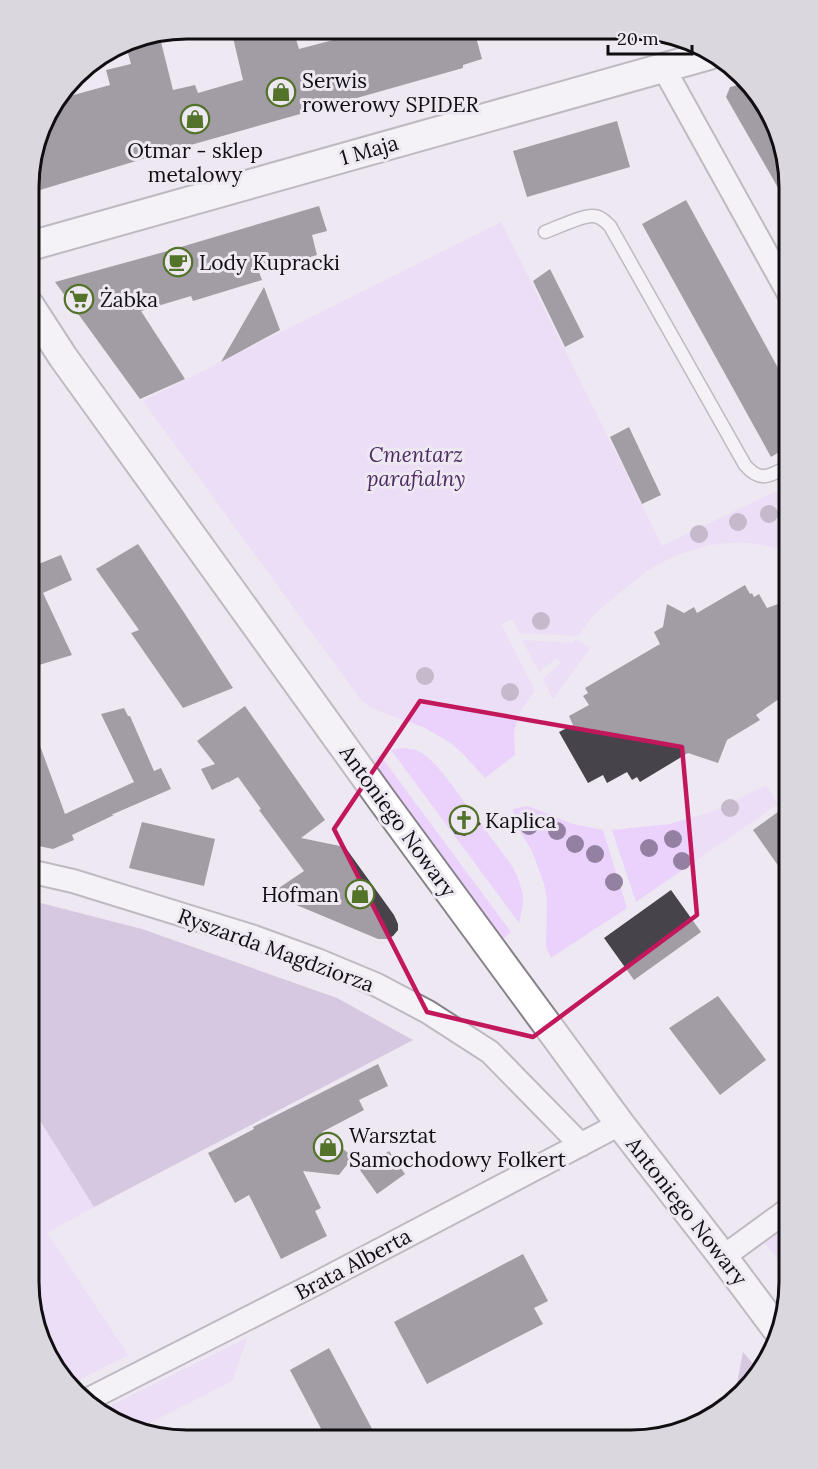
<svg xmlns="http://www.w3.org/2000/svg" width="818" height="1469" viewBox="0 0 818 1469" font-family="Lora,serif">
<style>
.green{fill:#ead2fc}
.forest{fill:#bba2cc}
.building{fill:#47434a}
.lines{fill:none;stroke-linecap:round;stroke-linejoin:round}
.service-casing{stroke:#87828a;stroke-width:15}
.minor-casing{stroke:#87828a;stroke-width:26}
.tertiary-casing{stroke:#87828a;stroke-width:32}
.service{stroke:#fff;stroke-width:12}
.minor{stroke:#fff;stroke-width:22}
.tertiary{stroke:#fff;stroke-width:28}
.tree{fill:#9480a1}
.marked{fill:none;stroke:#c2185b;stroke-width:4.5;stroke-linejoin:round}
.labels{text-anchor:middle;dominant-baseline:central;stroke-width:6;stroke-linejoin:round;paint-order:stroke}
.poi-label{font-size:21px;fill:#100e11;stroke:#ede8f1;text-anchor:start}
.street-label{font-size:21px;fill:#100e11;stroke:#ede8f1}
.park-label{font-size:21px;font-style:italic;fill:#4c2b60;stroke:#ede8f1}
.rim{fill:none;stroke:#100e11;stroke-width:3}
</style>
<rect width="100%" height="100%" fill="#ede8f1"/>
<path class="green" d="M501,222L662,546L789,485V554C746,533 698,543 657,565C642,573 629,585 616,596C608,603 599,609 592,617C587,623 583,630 578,636L520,633L512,619L501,624L535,691L519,713L514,732L515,755L485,778L463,754L451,743L423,727L373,709L361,700L143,401Z
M576,639L590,648L553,699L543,679L561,663L557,658L539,672L522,640L572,643Z
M403,748C407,749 410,749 413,749C434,755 454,789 467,806L451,816L481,824L512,866L518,878L523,894V904L519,923L391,750Z
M380,755L511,932L503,939L371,760Z
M766,785L778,804L636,902L612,830L670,824L714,811Z
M528,806L573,824L603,830L627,908L551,958L546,947L547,899L544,884L532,851L515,823L513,809Z
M29,1103L94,1207L47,1233L128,1355L73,1383L37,1333L29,1282Z
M789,1226V1275L765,1243Z
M247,1338L232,1381L140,1428L100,1411Z"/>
<path class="forest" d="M29,900L142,929L337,998L413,1040L94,1207L29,1103Z
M743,1352L759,1371L757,1379L735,1394Z"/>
<path class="building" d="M231,29H293L299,49L371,30H402L404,37L424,30H474L482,59L463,65V68L166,152L30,193V167L45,117L59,99L110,85L106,70L131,64L125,42L159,34L173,90L195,85L198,93L243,80Z
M746,83L781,136L789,187V207L726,97L730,87Z
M617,121L630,167L527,197L513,151Z
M686,200L789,388V446L771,457L642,224Z
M319,206L327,231L312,235L317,255L259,272L262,280L193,301L191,296L141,311L185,379L140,399L55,282L164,252Z
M550,269L584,337L565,347L533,281Z
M264,287L280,330L221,362Z
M629,427L661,495L642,504L610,437Z
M138,544L183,611L233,688L183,708L131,633L139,630L96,569Z
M61,555L72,580L43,593L72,655L29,668V563L31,567Z
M745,585L750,594L752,593L754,597L759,594L767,608L778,604L789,612V692L756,715L760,720L727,740L718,763L688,753L640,782L637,777L632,780L627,772L607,783L603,775L588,783L559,732L573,725L569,716L589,705L583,696L588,693L585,688L660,644L654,632L663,627L667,604L684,613L694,607L697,613Z
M245,706L325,820L301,838L345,847L394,915L398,924V930L393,936L387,939H378L270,894L304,871L259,810L261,809L238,777L229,782V783L228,782L212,790L201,769L215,764L197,741Z
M124,708L128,716H130L154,771L161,768L171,789L111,815H114L72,835L74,840L53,849L29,844V724H32L65,814L134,782L101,714Z
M789,804V881L753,830Z
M467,806L481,824L465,836L455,834L450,827L451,816Z
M142,822L215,839L204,886L129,868Z
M671,890L701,932L634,980L604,938Z
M718,996L766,1060L720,1095L669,1028Z
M378,1064L388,1086L359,1100L364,1110L322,1132L353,1157L339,1175L303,1171L321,1208L315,1211L327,1236L281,1259L249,1195L235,1203L208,1153L254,1129L253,1127Z
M389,1151L405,1174L377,1194L360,1170Z
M523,1254L548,1301L534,1308L543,1324L427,1384L394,1322Z
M329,1348L378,1440H327L290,1370Z"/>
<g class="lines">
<g class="service-casing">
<path id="service" d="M545,232C556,228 583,215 593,216C600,216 605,221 610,226L745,465C761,484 771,475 789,466"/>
</g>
<g class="minor-casing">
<path id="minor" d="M663,67L789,294
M29,871L73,881L254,937L317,960L377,985L428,1012L490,1052L581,1145
M723,1257L789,1209
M85,1401L319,1282L620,1124"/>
</g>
<g class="tertiary-casing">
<path id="tertiary" d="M30,246L709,55
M30,306L63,357L382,800L620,1124L723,1257L776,1328"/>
</g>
<use href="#service" class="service"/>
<use href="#minor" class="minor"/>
<use href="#tertiary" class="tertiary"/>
</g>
<g class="tree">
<circle cx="769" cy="514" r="9"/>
<circle cx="738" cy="522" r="9"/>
<circle cx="699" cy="534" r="9"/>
<circle cx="541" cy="621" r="9"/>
<circle cx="425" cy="676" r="9"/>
<circle cx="510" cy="692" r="9"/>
<circle cx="730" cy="808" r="9"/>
<circle cx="529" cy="826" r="9"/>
<circle cx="557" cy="831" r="9"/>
<circle cx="673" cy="839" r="9"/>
<circle cx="575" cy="844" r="9"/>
<circle cx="649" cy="848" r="9"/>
<circle cx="595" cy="854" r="9"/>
<circle cx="682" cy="861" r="9"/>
<circle cx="614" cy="882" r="9"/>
</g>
<path d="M0 0H818V1469H0ZM420,701L682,747L697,915L533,1037L427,1012L334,829Z" fill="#ede8f1" fill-opacity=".55" fill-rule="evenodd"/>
<path class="marked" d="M420,701L682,747L697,915L533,1037L427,1012L334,829Z"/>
<defs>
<g id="shop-ring" transform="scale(1.5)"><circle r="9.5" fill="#ede8f1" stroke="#53732a" stroke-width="1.5"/><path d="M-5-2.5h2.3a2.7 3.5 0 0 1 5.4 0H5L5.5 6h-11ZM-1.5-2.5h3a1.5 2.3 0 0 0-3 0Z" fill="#53732a"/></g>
<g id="cafe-ring" transform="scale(1.5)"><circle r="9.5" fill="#ede8f1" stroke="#53732a" stroke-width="1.5"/><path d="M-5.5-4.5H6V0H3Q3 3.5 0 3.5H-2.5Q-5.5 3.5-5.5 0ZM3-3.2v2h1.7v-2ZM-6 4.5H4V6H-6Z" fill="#53732a"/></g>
<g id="supermarket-ring" transform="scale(1.5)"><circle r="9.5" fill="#ede8f1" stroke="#53732a" stroke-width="1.5"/><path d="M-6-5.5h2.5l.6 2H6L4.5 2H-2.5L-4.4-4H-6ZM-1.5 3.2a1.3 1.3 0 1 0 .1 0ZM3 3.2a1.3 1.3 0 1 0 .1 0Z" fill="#53732a"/></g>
<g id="church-ring" transform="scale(1.5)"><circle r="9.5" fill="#ede8f1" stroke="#53732a" stroke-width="1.5"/><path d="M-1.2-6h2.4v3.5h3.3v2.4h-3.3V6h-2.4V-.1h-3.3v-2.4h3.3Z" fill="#53732a"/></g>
</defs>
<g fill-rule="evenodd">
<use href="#shop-ring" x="281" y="92"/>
<use href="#shop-ring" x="195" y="119"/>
<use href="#cafe-ring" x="178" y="262"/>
<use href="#supermarket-ring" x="79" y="299"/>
<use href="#church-ring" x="464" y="820"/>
<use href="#shop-ring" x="360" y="894"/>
<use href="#shop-ring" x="328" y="1147"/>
</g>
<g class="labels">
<g class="poi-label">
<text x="302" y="80">Serwis<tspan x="302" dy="24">rowerowy SPIDER</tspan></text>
<text x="195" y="150" text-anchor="middle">Otmar - sklep<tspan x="195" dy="24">metalowy</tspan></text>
<text x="199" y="262">Lody Kupracki</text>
<text x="100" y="299">Żabka</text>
<text x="485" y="820">Kaplica</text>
<text x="339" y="894" text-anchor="end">Hofman</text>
<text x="349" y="1135">Warsztat<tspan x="349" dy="24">Samochodowy Folkert</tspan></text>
</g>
<g class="street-label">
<text transform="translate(369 150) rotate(-16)">1 Maja</text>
<text transform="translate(398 821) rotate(54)">Antoniego Nowary</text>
<text transform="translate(276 950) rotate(20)">Ryszarda Magdziorza</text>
<text transform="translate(687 1211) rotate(52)">Antoniego Nowary</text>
<text transform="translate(353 1264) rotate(-28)">Brata Alberta</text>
</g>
<g class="park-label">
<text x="416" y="454">Cmentarz<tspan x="416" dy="24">parafialny</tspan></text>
</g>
</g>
<path d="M0 0H818V1469H0ZM187 39H631A148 148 0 0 1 779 187V1282A148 148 0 0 1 631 1430H187A148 148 0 0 1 39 1282V187A148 148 0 0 1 187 39Z" fill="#dbd7df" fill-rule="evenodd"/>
<path class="rim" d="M187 39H631A148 148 0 0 1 779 187V1282A148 148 0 0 1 631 1430H187A148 148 0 0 1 39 1282V187A148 148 0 0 1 187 39Z"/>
<path d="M608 45v9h84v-9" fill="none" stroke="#100e11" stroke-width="3"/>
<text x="617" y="45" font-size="18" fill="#100e11" stroke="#ede8f1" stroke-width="4.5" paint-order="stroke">20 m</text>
</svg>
